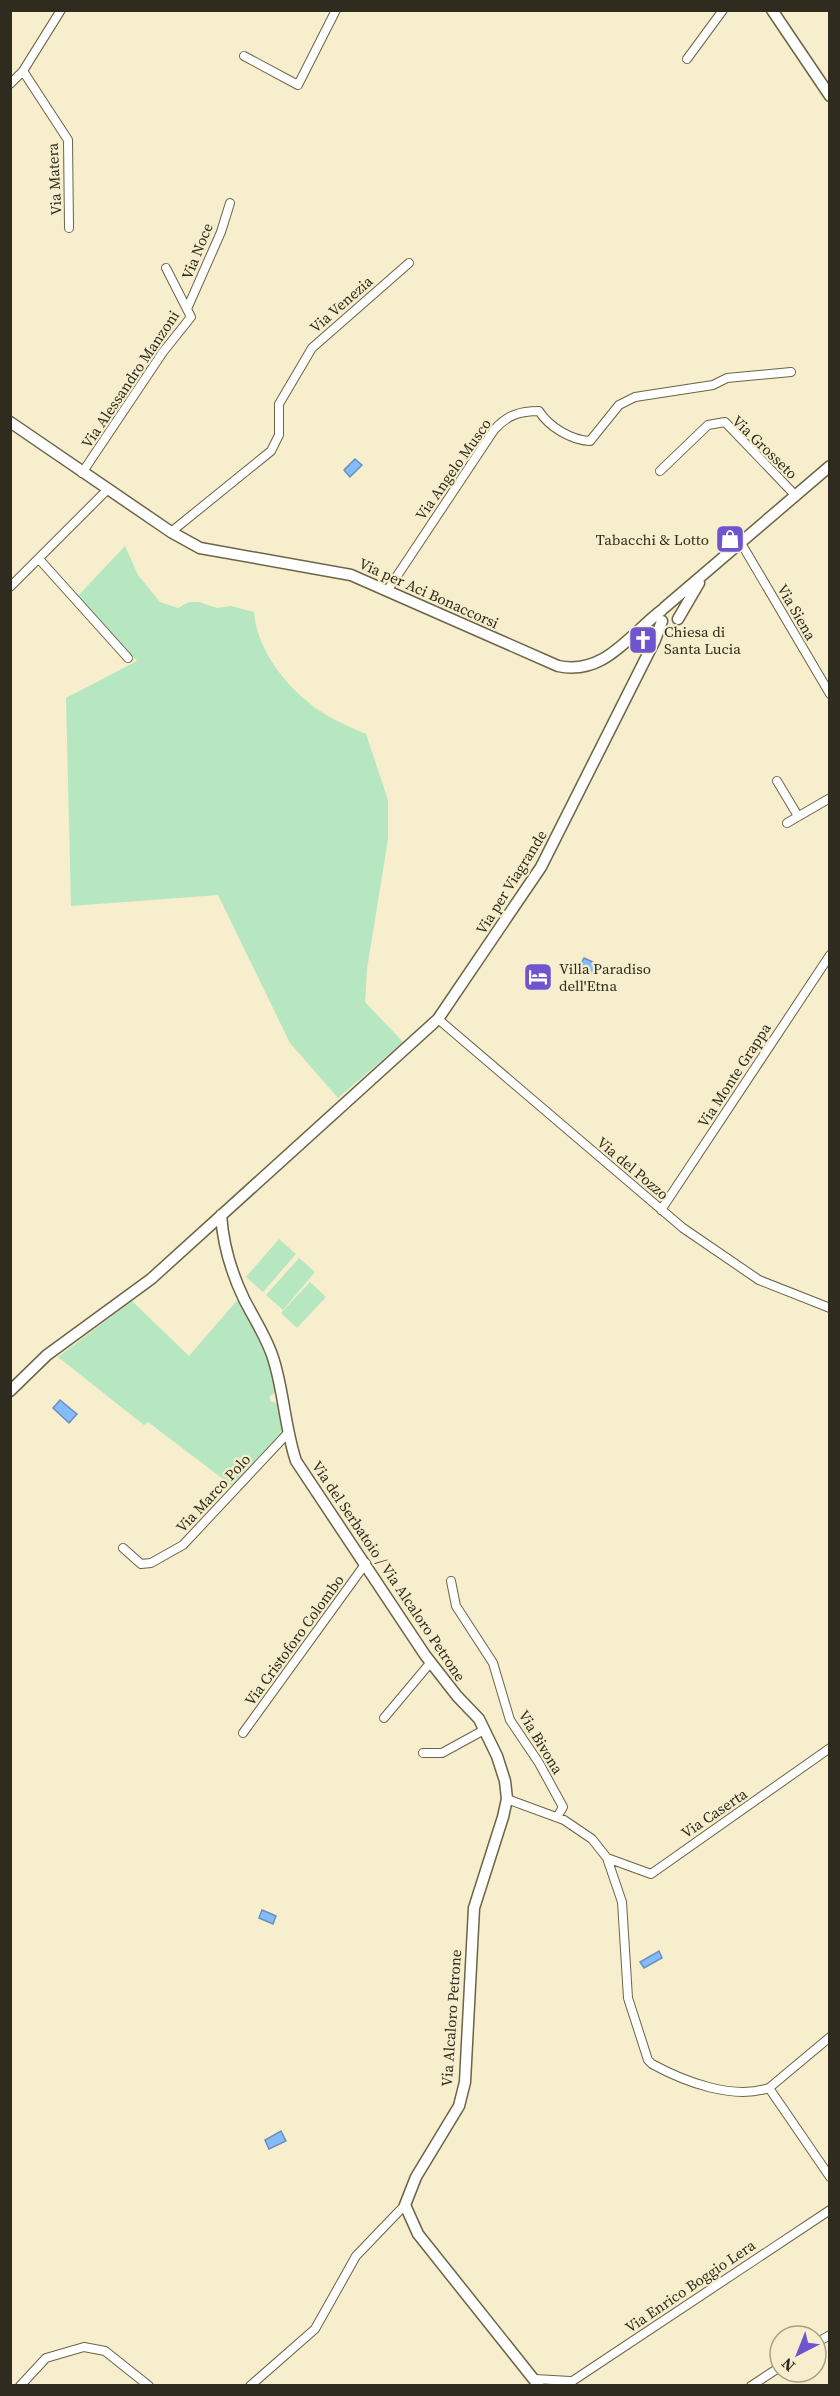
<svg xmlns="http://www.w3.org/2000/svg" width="840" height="2396" viewBox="0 0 840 2396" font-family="'Source Serif 4',serif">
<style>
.green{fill:#b6e7c0}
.water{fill:#84bbfd;stroke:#6a90ba;stroke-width:1.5}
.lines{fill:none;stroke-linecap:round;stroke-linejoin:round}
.street-casing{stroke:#6b6446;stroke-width:10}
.secondary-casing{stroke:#6b6446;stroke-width:13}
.street{stroke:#fff;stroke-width:8}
.secondary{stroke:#fff;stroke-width:10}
.labels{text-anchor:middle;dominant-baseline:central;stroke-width:4.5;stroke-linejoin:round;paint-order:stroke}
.street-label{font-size:15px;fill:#2f2c1f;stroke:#f6eecc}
.poi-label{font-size:15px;fill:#2f2c1f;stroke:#f6eecc;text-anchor:start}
</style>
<rect width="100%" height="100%" fill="#f6eecc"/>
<path class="green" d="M125,546L138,575L160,602L178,608L189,602H199L217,608L231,606L254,612C257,653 292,695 328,716C340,723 353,728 366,734L388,800V839L367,969L365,1002L403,1042L338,1098L290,1043L218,895L71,906L66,698L137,661L77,597Z
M279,1239L296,1254L263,1292L246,1277Z
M299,1258L315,1272L283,1310L266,1295Z
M310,1282L326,1297L297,1328L281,1313Z
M240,1297L266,1347L277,1391L269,1397L271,1401L279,1404L283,1432L234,1484L231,1485L148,1422L144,1425L58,1357L132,1301L189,1356Z"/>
<path class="water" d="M355,459L362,465L350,477L344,470Z
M584,958L599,965L595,975L579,968Z
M60,1400L77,1414L69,1423L53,1408Z
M262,1910L276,1916L273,1924L259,1918Z
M659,1951L662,1958L644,1968L640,1962Z
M281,2131L286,2141L269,2149L265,2140Z"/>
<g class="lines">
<g class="street-casing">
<path id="street" d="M244,56L298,85L336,10
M687,59L723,10
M23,71L68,140L69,228
M10,84L23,71L61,10
M187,309L221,232L230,203
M660,471L708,425L725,422L796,496
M82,473L163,352L191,317L166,268
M171,532L271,451L279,435V404L312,348L409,263
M741,543L830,694
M39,559L128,658
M10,587L107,490
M387,591L494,430C507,415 520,411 539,411C549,427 571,440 590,441L619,405L635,397L713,385L727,378L791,372
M777,781L798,816
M787,823L830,798
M438,1019L683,1228L759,1280L830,1308
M661,1210L830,955
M123,1548L141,1564L151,1563L183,1545L287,1434
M451,1581L456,1606L493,1663L510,1720L539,1763L563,1807L557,1817
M384,1718L431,1662
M243,1733L366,1563
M423,1753H442L484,1730
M507,1799L564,1820L592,1839L607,1858L622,1902L628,1998L648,2060L652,2064C685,2082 733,2100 769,2088L830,2037
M607,1858L651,1874L830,1748
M769,2088L830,2177
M816,2343L830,2335
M535,2379L570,2381
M20,2386L46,2358L84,2347L105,2351L149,2386
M250,2386L315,2329L356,2256L405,2205
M565,2386L830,2210
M751,2386L780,2367"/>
</g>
<g class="secondary-casing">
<path id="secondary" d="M772,10L830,96
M10,422L171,532L200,548L351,575L558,666C604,676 629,635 662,610
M664,608L830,466
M678,619L699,583
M221,1215C223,1244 231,1272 244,1299C254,1319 268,1339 274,1361C284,1394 285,1428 296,1461L425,1655L457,1696L479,1719L497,1756L505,1781L507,1799L503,1817L474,1908L465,2082L459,2106L416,2177L405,2205L418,2234L539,2386
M10,1391L47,1355L151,1279L438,1019L541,867L655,640L662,621"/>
</g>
<use href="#street" class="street"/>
<use href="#secondary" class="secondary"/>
</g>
<defs>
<g id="shop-square" transform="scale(1.5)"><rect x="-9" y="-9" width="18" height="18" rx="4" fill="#6e55cf" stroke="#f6eecc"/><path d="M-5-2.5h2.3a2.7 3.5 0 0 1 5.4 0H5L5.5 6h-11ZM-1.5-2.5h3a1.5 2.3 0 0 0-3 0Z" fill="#fff"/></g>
<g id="church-square" transform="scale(1.5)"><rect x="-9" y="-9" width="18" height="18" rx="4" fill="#6e55cf" stroke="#f6eecc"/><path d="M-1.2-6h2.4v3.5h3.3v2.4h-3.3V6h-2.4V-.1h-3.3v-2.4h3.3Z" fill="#fff"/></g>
<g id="hotel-square" transform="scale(1.5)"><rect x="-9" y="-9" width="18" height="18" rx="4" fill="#6e55cf" stroke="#f6eecc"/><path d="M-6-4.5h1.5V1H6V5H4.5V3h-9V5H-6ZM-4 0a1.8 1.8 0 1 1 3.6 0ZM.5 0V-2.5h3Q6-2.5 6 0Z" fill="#fff"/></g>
</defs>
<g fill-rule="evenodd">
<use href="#shop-square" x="730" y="539"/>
<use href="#church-square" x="643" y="640"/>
<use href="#hotel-square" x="538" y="977"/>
</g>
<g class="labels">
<g class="street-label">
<text transform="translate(54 179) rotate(-93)">Via Matera</text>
<text transform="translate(197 251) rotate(-68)">Via Noce</text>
<text transform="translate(341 304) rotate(-41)">Via Venezia</text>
<text transform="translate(130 379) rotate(-56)">Via Alessandro Manzoni</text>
<text transform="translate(765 447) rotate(44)">Via Grosseto</text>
<text transform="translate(453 469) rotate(-55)">Via Angelo Musco</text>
<text transform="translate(429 593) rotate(24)">Via per Aci Bonaccorsi</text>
<text transform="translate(797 612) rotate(60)">Via Siena</text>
<text transform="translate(511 882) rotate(-58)">Via per Viagrande</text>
<text transform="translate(734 1075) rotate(-57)">Via Monte Grappa</text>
<text transform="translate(633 1168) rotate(40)">Via del Pozzo</text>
<text transform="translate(213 1493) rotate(-47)">Via Marco Polo</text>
<text transform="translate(389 1571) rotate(56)">Via del Serbatoio / Via Alcaloro Petrone</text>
<text transform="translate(294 1640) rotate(-54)">Via Cristoforo Colombo</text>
<text transform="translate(541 1742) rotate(59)">Via Bivona</text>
<text transform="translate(714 1813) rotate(-34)">Via Caserta</text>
<text transform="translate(451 2018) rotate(-86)">Via Alcaloro Petrone</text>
<text transform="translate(690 2286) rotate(-34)">Via Enrico Boggio Lera</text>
</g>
<g class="poi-label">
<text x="709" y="539" text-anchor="end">Tabacchi &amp; Lotto</text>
<text x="664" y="631">Chiesa di<tspan x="664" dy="17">Santa Lucia</tspan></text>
<text x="559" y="968">Villa Paradiso<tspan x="559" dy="17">dell'Etna</tspan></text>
</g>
</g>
<rect width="840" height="2396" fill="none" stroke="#2f2c1f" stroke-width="24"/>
<g transform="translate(798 2354) rotate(222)"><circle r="28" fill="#f6eecc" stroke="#a6a087" stroke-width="1.5"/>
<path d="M0-4.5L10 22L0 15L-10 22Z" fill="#6e55cf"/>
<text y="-9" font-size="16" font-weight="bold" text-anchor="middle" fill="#2f2c1f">N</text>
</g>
</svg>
